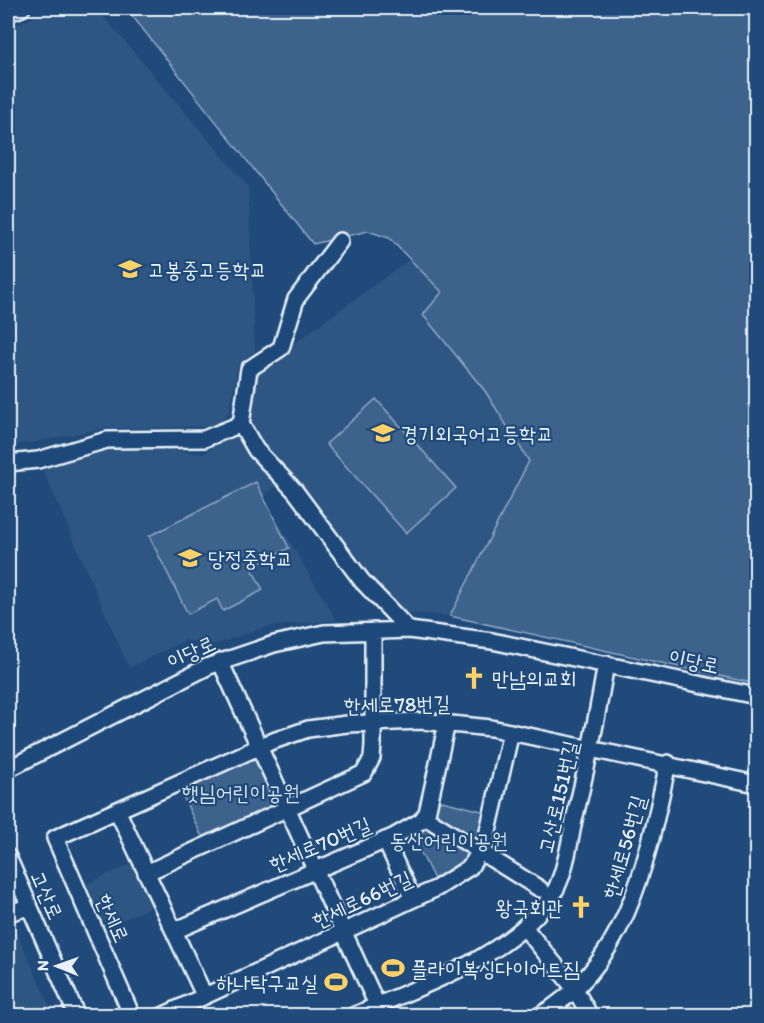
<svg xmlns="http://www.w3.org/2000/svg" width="764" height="1023" viewBox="0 0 764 1023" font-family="Itim,'Poor Story',sans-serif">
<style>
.built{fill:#2e5683}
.green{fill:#3c628c;stroke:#92aac2;stroke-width:1.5}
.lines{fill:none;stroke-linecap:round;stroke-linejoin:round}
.minor-casing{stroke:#e8f1f8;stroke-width:20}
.minor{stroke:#1f4a7a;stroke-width:15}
.labels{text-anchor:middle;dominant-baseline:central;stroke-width:4.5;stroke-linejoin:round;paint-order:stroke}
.poi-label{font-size:21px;fill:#e8f1f8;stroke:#1f4a7a;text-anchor:start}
.street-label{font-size:21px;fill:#e8f1f8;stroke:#1f4a7a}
.park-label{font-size:21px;fill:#d7e3ed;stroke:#1f4a7a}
</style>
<rect width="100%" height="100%" fill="#1f4a7a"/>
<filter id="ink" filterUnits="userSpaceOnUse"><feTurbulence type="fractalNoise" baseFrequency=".0167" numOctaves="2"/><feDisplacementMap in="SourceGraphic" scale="12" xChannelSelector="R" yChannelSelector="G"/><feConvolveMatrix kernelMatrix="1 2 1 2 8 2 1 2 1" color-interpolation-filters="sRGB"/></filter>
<g filter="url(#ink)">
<path class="built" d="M55,8H95L98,10L248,186L255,352L238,364L229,412L216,426L99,429L37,442L8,445V28Z
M410,259L442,293L485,391L529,461L450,616L399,612L263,447L247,418L256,371Z
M238,430L279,484L263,496L336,620L266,627L213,645L185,640L129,668L42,468L96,449L135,445L204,454Z
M134,863L153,906L107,927L87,884Z
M8,913L54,1015H8Z"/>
<path class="green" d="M126,8H756V684L450,616L529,461L485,391L423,315L442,292L389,238L368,231L313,244Z
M376,399L456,488L406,533L326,444Z
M256,482L289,548L251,567L263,590L223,611L217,599L188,614L149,536Z
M250,757L260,761L276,797L274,806L203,839L180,790Z
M434,799L490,813L474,856L436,883L411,833Z"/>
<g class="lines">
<g class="minor-casing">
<path id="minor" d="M8,13L22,8
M241,424L256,450L295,491L362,581L409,630
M8,463L38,460L107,440L204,439L241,424L249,369L281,348L296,299L340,241
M220,661L382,1016
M8,769L209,666L274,644L324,633L409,630L492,641L756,696
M117,810L204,995
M425,817L540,889
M385,840L413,899
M8,857L77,1016
M146,873L364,773L372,758L373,745V631
M8,913L29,907
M524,927L575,989L590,1016
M174,931L393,837L421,821L427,813L447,723
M132,1016L55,838L270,742L308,729L347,724L421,721L491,728L756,784
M162,1016L437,888L470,867L485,844L511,732
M353,1016C408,991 478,968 523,928C536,916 553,899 559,882C567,863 570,840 574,820C587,768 597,717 606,664
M539,1016C629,965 648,855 668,763"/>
</g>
<use href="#minor" class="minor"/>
</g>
</g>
<defs>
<g id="school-bare" transform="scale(1.8)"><path d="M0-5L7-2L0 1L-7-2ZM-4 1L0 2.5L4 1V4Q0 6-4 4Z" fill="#ffd166" stroke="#1f4a7a" stroke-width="2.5" paint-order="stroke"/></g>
<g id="church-bare" transform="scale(1.8)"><path d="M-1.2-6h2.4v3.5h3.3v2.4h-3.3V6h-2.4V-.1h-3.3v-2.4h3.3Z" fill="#ffd166" stroke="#1f4a7a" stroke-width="2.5" paint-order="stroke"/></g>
<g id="stadium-bare" transform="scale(1.8)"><path d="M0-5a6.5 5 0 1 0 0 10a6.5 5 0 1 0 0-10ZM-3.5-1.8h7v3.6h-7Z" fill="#ffd166" stroke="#1f4a7a" stroke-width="2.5" paint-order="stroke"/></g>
</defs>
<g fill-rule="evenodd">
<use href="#school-bare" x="130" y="269"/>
<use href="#school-bare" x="383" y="433"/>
<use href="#school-bare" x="190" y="558"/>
<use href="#church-bare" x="474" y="678"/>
<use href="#church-bare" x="581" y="907"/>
<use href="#stadium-bare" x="393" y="968"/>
<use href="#stadium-bare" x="336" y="982"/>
</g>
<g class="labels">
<g class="poi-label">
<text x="148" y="269">고봉중고등학교</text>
<text x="401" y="433">경기외국어고등학교</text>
<text x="208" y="558">당정중학교</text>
<text x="492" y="678">만남의교회</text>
<text x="563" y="907" text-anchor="end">왕국회관</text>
<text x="411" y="968">플라이복싱다이어트짐</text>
<text x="318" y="982" text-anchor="end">하나탁구교실</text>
</g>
<g class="street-label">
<text transform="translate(191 652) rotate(-25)">이당로</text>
<text transform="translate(694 661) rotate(12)">이당로</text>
<text transform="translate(397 704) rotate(-1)">한세로78번길</text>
<text transform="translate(558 797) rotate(-77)">고산로151번길</text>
<text transform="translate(320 844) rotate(-23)">한세로70번길</text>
<text transform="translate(624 847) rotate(-74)">한세로56번길</text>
<text transform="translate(47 895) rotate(66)">고산로</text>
<text transform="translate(362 899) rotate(-25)">한세로66번길</text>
<text transform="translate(113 918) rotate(66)">한세로</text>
</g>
<g class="park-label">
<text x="241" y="792">햇님어린이공원</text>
<text x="449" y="840">동산어린이공원</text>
</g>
</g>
<rect width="764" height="1023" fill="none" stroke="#1f4a7a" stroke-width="30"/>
<rect x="15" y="15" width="734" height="993" fill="none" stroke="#e8f1f8" stroke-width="2" filter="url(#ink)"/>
<g transform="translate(57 966) rotate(271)" stroke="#1f4a7a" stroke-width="4.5" paint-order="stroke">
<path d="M0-4.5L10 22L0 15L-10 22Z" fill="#e8f1f8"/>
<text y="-9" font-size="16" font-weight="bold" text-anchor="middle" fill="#e8f1f8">N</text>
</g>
</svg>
